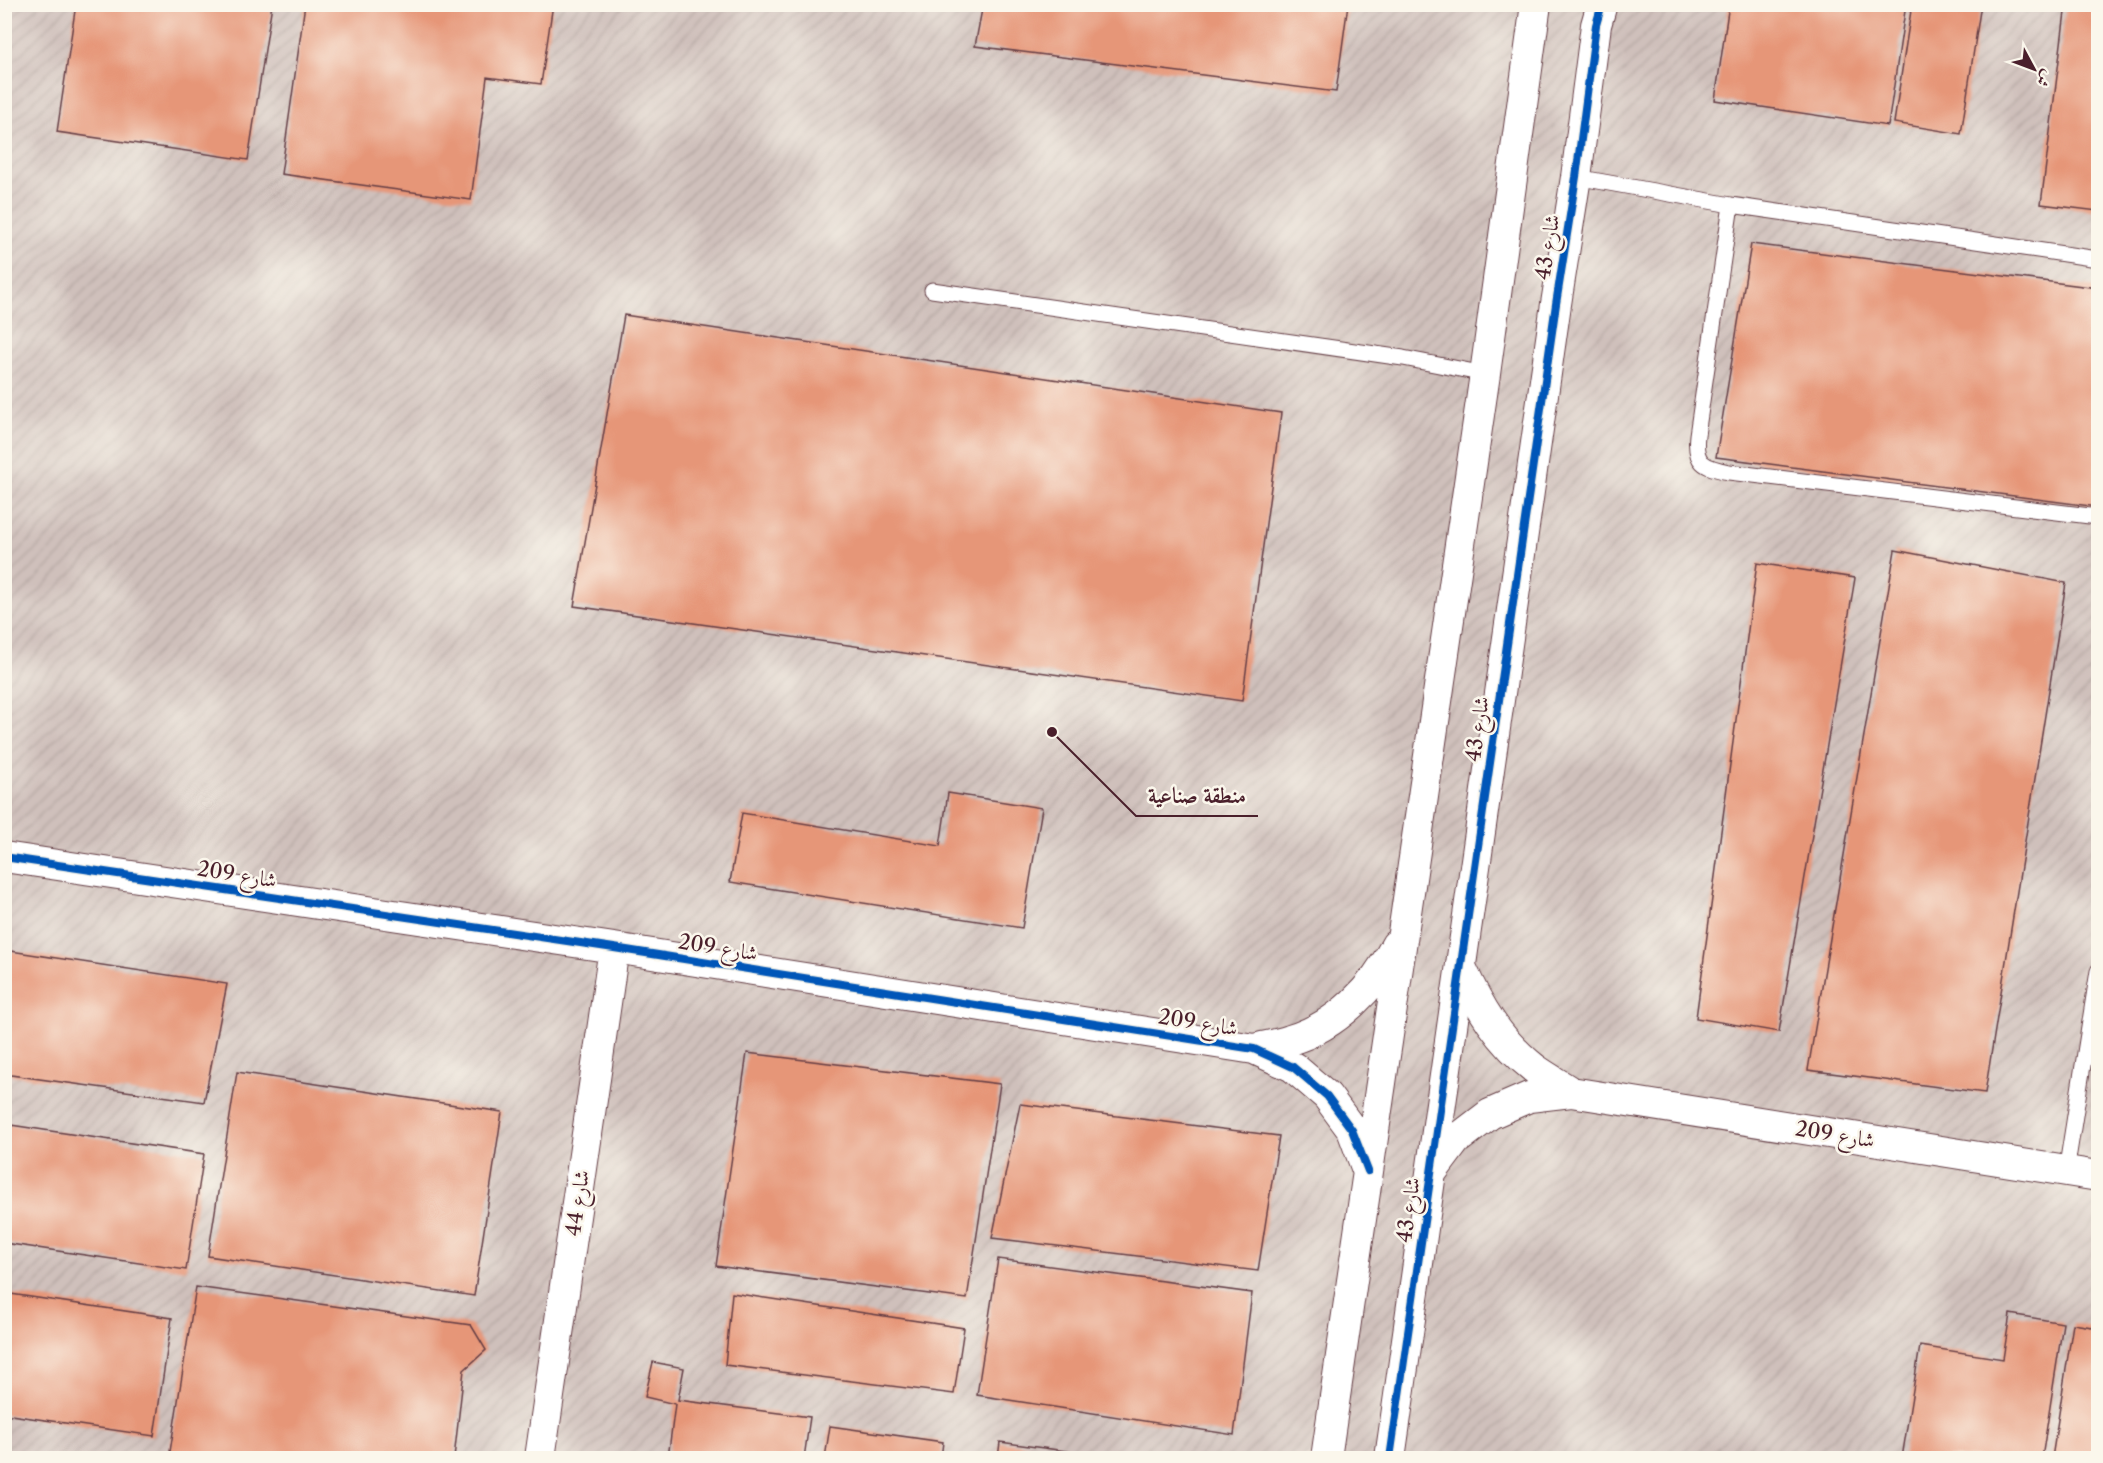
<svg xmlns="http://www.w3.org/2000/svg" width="2103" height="1463" viewBox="0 0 2103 1463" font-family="'Libre Caslon Text',Amiri,serif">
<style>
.industrial{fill:url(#industrial-furrows)}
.building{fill:#e69678}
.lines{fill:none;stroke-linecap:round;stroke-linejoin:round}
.lane-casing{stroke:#643d44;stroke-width:17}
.street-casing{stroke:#643d44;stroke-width:32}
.lane{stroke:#fff;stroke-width:15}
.street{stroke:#fff;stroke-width:30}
.cycleway-casing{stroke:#fbf7ec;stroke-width:11}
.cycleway{stroke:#0057b8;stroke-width:8}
.labels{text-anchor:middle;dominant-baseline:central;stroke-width:5;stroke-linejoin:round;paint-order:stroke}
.street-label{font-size:21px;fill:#4a1f2b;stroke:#fbf7ec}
.leader{fill:none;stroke:#4a1f2b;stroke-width:2}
.callout-dot{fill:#4a1f2b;stroke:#fbf7ec;stroke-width:2}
.callout-label{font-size:22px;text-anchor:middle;font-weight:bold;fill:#4a1f2b;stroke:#fbf7ec;stroke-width:5;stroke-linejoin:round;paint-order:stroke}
</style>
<defs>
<pattern id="industrial-furrows" width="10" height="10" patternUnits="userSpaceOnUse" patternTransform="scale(1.5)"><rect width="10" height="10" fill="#cfc0bb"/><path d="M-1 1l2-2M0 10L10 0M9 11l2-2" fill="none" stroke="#b3a5a1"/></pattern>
</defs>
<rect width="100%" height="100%" fill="#fbf7ec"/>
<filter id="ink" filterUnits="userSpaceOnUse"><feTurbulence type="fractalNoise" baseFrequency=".0167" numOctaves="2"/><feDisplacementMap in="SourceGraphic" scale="12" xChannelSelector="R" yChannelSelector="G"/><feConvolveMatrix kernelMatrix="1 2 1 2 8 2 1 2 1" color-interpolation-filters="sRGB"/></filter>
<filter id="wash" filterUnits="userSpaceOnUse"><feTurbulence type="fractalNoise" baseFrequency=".008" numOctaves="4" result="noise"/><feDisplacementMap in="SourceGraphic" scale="24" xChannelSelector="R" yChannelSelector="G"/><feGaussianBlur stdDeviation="1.35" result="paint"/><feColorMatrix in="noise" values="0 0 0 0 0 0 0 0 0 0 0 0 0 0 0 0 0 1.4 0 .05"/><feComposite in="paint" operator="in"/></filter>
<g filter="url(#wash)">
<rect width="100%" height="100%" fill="#f5ead4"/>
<path class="industrial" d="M5,5H2098V1458H5Z"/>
<g id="blocks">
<path class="building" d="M76,4H272L248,160L57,132Z
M305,4H553L541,84L487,77L471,200L281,174Z
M983,4H1348L1336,92L975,46Z
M1729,4H1906L1888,126L1715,100Z
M1912,4H1981L1961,134L1894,123Z
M2066,4H2098V211L2041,204Z
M1751,244L2098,288V507L1716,457Z
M624,315L1281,413L1242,701L574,606Z
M1895,550L2066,583L1985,1093L1808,1070Z
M1757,563L1855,578L1779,1032L1696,1018Z
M948,793L1042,808L1022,928L730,882L742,813L940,846Z
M4,950L227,984L204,1102L4,1074Z
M747,1053L1000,1084L967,1299L716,1266Z
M237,1072L502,1112L474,1296L208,1256Z
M1020,1104L1279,1136L1258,1271L992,1238Z
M4,1124L204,1154L186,1270L4,1243Z
M998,1259L1252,1293L1234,1435L977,1395Z
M196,1287L471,1325L486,1350L464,1370L454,1458H169Z
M4,1293L172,1318L154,1436L4,1414Z
M732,1293L964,1328L954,1394L725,1365Z
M2010,1314L2063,1323L2042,1458H1902L1920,1346L2003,1359Z
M2073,1324L2098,1328V1458H2052Z
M653,1362L684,1368L678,1400L810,1417L804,1458H668L675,1404L645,1397Z
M830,1426L943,1442L941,1458H825Z
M1000,1442L1109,1457V1458H998Z"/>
</g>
</g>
<g filter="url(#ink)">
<use href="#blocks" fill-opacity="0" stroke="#643d44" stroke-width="1.5"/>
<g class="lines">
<g class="lane-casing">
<path id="lane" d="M1576,177L1731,205L2098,259
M1731,205L1697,435C1694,463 1703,467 1729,472L2098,517
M932,290L1403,358L1485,374
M2066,1172L2098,971"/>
</g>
<g class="street-casing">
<path id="street" d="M4,857L614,948L1254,1049L1293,1067L1327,1096L1352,1130L1367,1170
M1461,967C1479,1007 1499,1041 1535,1069C1546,1077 1559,1084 1571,1092
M1254,1049C1266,1046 1279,1044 1290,1040C1337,1026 1374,988 1396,945
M1432,1172L1456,1140L1490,1114L1529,1097L1571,1092L2098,1176
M540,1458L614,948
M1326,1458L1485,374L1536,4
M1390,1458L1556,304L1576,177L1596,25L1602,4"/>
</g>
<use href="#lane" class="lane"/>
<use href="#street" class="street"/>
<g class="cycleway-casing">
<path id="cycleway" d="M4,857L614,948L1254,1049L1293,1067L1327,1096L1352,1130L1368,1171
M1390,1458L1556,304L1576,177L1596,25L1602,4"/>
</g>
<use href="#cycleway" class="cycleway"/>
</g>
</g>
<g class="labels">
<g class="street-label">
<text transform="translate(1547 247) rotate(-81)">شارع 43</text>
<text transform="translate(1477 729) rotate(-82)">شارع 43</text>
<text transform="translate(237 874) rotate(9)">شارع 209</text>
<text transform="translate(718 947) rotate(9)">شارع 209</text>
<text transform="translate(1198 1022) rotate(9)">شارع 209</text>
<text transform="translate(1835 1134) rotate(9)">شارع 209</text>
<text transform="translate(577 1203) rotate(-82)">شارع 44</text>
<text transform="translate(1408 1210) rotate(-82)">شارع 43</text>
</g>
</g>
<path class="leader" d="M1052 732L1136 816H1258"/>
<circle class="callout-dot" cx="1052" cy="732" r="6"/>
<g class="callout-label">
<text x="1197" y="803">منطقة صناعية</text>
</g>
<rect width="2103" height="1463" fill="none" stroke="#fbf7ec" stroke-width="24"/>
<g transform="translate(2034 69) rotate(131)" stroke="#fbf7ec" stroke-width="4.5" paint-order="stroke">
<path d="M0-4.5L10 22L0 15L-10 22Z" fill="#4a1f2b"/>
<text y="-9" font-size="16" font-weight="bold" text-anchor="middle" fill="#4a1f2b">ش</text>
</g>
</svg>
